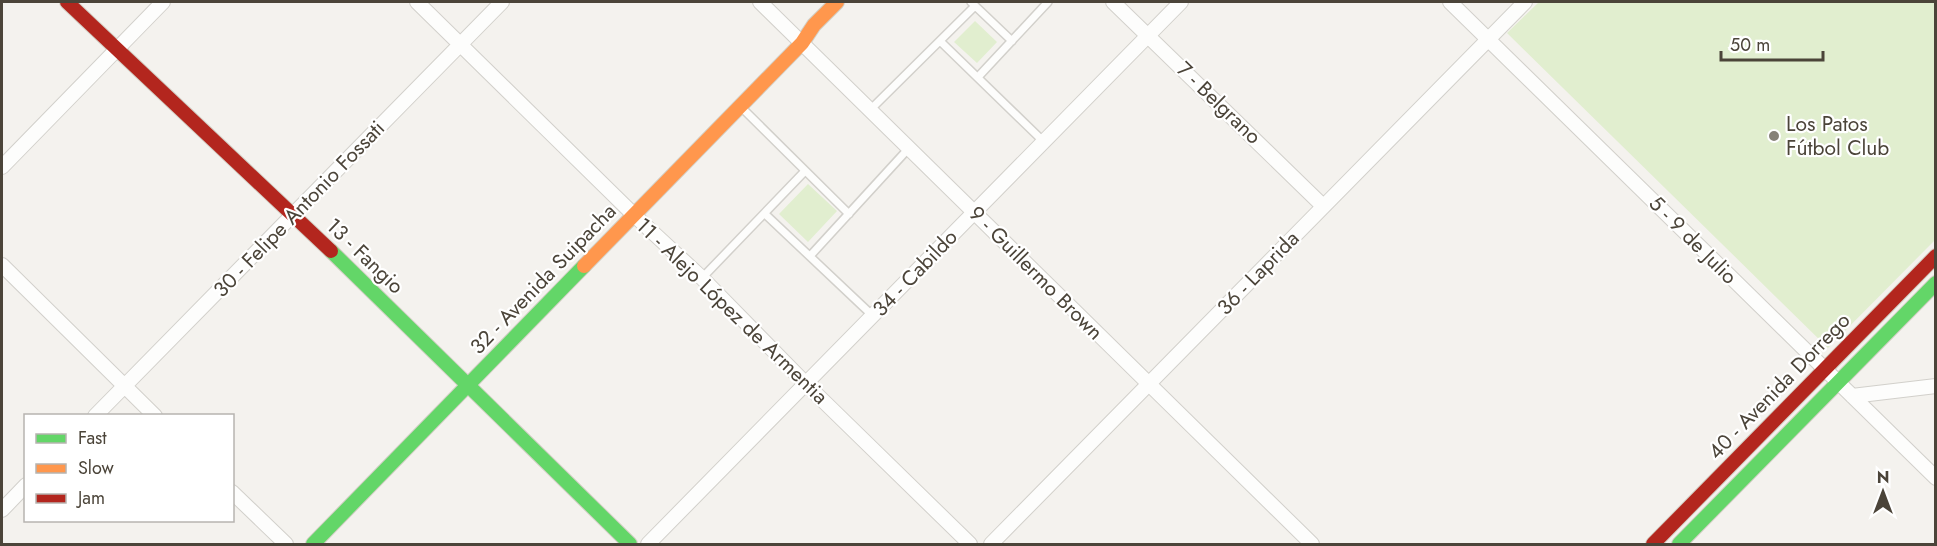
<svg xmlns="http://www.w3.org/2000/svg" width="1937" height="546" viewBox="0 0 1937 546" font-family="Jost,sans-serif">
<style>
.green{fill:#e1eecf}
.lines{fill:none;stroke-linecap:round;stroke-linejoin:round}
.lane-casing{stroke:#d2d0cb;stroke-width:10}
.street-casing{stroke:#d2d0cb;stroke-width:16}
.fast-casing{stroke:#d3cfc5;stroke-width:16}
.slow-casing{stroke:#d3cfc5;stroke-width:16}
.jam-casing{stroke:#d3cfc5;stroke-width:16}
.lane{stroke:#fdfdfc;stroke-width:7}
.street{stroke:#fdfdfc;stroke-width:14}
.fast{stroke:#63d668;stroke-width:14}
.slow{stroke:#ff974d;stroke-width:14}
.jam{stroke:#b3261e;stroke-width:14}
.poi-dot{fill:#868178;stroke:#fff;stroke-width:2}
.labels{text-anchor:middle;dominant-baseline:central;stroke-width:4.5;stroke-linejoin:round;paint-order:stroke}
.street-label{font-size:21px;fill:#4b4439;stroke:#fff}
.poi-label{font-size:21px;fill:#4b4439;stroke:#fff;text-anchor:start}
</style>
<rect width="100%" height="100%" fill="#f4f2ee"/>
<path class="green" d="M1539,2H1935V240L1828,348L1507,33Z
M975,21L997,42L977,63L954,42Z
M808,184L837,211L808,242L779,214Z"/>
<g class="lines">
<g class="lane-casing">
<path id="lane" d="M971,2L1012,41
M941,42L1044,142
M978,77L1048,2
M742,108L849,214
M870,110L975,6
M765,214L873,316
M810,256L909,148
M702,278L805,171"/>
</g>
<g class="street-casing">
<path id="street" d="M417,2L634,215L702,278L806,384L970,544
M760,2L1312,544
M1113,2L1323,206
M1450,2L1936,478
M2,167L163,2
M2,265L155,416
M1852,396L1936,386
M95,416L502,2
M232,492L286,544
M2,510L26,485
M648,544L1181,2
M991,544L1525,2"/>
</g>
<g class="fast-casing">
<path id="fast" d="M331,251L630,544
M313,544L584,266
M1679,544L1936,283"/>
</g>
<g class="slow-casing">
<path id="slow" d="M584,266L802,43L814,25L837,2"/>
</g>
<g class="jam-casing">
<path id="jam" d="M67,2L331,251
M1653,544L1936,256"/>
</g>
<use href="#lane" class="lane"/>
<use href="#street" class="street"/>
<use href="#fast" class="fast"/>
<use href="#slow" class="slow"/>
<use href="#jam" class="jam"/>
</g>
<circle class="poi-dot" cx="1774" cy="136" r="6"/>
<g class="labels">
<g class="street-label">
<text transform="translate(1219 103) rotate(44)">7 - Belgrano</text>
<text transform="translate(299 209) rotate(-46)">30 - Felipe Antonio Fossati</text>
<text transform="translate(1693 240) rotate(45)">5 - 9 de Julio</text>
<text transform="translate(365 256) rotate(44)">13 - Fangio</text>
<text transform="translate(915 273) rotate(-46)">34 - Cabildo</text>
<text transform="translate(1036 273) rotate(45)">9 - Guillermo Brown</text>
<text transform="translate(1258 273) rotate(-46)">36 - Laprida</text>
<text transform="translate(543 279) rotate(-46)">32 - Avenida Suipacha</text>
<text transform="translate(732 311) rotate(44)">11 - Alejo López de Armentia</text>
<text transform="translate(1779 386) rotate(-46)">40 - Avenida Dorrego</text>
</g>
<g class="poi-label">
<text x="1786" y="124">Los Patos<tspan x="1786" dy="24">Fútbol Club</tspan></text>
</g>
</g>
<rect width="1937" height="546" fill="none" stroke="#4b4439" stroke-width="6"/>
<rect x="24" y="414" width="210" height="108" fill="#ffffff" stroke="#b7b4b0" stroke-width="1.5"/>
<rect x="36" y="434" width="30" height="9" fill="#63d668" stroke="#b7b4b0" stroke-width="1.5"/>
<text x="78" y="444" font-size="18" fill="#4b4439">Fast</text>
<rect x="36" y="464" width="30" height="9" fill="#ff974d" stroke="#b7b4b0" stroke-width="1.5"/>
<text x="78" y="474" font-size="18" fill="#4b4439">Slow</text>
<rect x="36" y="494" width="30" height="9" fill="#b3261e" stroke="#b7b4b0" stroke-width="1.5"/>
<text x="78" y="504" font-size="18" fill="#4b4439">Jam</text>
<g transform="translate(1883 492)" stroke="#ffffff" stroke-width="4.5" paint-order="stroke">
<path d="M0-4.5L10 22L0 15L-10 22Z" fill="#4b4439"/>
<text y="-9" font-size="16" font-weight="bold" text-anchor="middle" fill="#4b4439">N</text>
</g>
<path d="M1721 51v9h102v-9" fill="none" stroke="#4b4439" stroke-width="3"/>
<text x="1730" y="51" font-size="18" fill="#4b4439" stroke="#ffffff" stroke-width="4.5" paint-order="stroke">50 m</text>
</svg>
